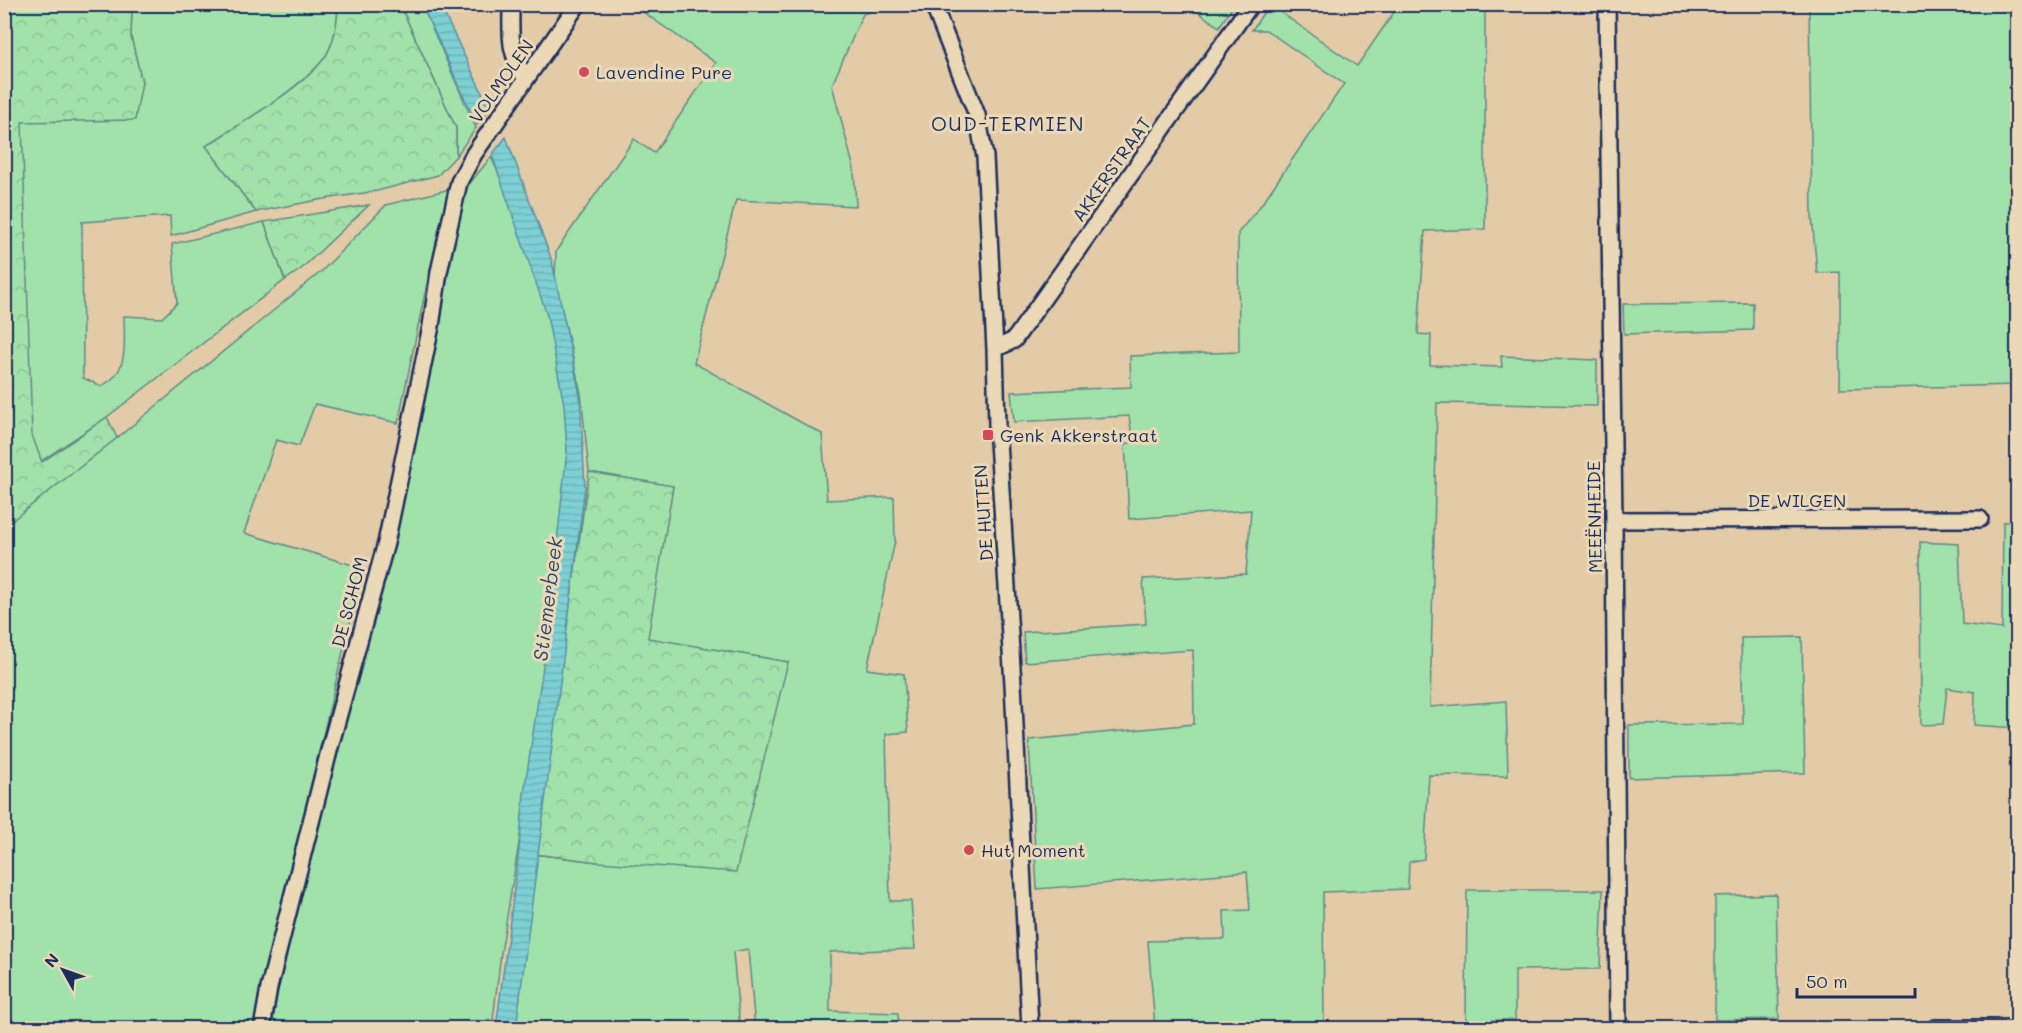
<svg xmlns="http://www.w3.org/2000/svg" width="2022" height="1033" viewBox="0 0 2022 1033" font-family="Mali,sans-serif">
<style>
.green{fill:#a1e2ab;stroke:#5e8884;stroke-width:1.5}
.forest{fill:url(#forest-crowns);stroke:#5e8884;stroke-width:1.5}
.water{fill:url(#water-rules);stroke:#5690a5;stroke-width:1.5}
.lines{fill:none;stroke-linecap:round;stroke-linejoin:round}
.street-casing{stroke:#1b2f5e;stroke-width:20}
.street{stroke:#ebd8b6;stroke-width:15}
.poi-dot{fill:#d1495b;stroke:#ebd8b6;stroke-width:2}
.labels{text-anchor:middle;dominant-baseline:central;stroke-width:6;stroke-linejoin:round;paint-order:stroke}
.poi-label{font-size:18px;fill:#1b2f5e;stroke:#ebd8b6;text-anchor:start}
.street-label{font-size:18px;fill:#1b2f5e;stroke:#ebd8b6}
.neighbourhood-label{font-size:20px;letter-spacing:1.5px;fill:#1b2f5e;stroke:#ebd8b6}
.water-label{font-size:20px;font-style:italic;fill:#2a4770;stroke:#ebd8b6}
</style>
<defs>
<pattern id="forest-crowns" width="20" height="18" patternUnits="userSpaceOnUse" patternTransform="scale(1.5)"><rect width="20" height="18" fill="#a1e2ab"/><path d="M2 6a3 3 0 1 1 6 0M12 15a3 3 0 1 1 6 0" fill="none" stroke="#8ac296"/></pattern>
<pattern id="water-rules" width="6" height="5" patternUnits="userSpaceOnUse" patternTransform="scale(1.5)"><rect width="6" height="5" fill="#7ed0d4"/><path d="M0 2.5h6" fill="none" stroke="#6cb3b8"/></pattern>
</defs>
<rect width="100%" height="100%" fill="#e4cba8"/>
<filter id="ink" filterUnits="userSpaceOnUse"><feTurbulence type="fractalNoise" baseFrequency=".0167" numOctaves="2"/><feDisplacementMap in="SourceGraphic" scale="12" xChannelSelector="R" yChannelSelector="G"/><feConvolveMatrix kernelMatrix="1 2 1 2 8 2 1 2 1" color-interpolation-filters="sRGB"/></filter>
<g filter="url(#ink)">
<path class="green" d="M1269,4L1357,66L1399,5H1485V229L1425,231L1418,334L1431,335L1430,365L1502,367L1501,356L1597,360V406L1437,403L1430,707L1506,701L1508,776L1429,775L1424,859L1409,862L1408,889L1323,892L1324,1024L1253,1028L1251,1025L1231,1028H1155L1148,941L1225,939L1224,911L1250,910L1247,872L1037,889L1029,740L1194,724L1193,650L1025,662L1023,632L1146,624L1143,579L1246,574L1251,510L1129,519L1125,444L1133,442L1129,416L1014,422L1011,392L1131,387L1130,356L1239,352L1238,233L1261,205L1344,84L1266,30H1252Z
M5,5L142,82L131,37L132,5H338C338,18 335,37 329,50C316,80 236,126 206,146L256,212L171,236L170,216L82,222L83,378L101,386C130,373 124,343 124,316L162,318L177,303L172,244L264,222L285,280L107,417L5,485Z
M400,5H422L476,128L456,156V128Z
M633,5H888L863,14L832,85L854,169L856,206L736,200L694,363L822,434L827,500L894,497L895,541L867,669L904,674L908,732L886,734L890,901H911L915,949L830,952V1011L898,1013L899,1028H755L748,949L733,952L740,1028H510L534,854L598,862L788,662L647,638L673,486L589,472L581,393L555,280L556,251L634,139L654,153L716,63Z
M1188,5H1234L1219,27Z
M1809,5H2017V385L1840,389V272L1817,273L1812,216Z
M491,157L529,239L565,387L567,459L564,511L542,703L501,953L492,1028H272L278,986L309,862L389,556L444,285L467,187Z
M450,189L426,288L398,423L315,404L299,446L276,440L244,533L363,568L253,1028H5L4,519L117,438L322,271L386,205Z
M1753,303V330L1624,334L1623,304Z
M2003,522H2017V728L1974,725L1975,692L1947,688L1943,724L1921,725L1920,542L1959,544L1962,624L2002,629Z
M1802,637L1805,773L1629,778V725L1743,724L1741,638Z
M1467,890H1603L1600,969L1515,970V1020L1466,1021Z
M1776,894L1779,1019L1715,1020V896Z"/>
<path class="forest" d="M5,4L132,5L131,37L142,82L135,120L22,122L32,435L42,462L107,417L117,438L5,526Z
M338,5H400L456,128V156L438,175L377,191L318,200L256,212L206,146C236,126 316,81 329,50C335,37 338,18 338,5Z
M369,205L300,270L285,280L264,222Z
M589,472L673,486L648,638L788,662L736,872L598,862L534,854Z"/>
<path class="water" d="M422,5H440L490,109L477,125Z
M506,137L552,261L580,395L585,487L516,1028H496L518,859L524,793L544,660L567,450L564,405L547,315L492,155Z"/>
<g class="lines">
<g class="street-casing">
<path id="street" d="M511,4C511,36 508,51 526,79
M933,4L977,115L985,157L995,349L997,425L1013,684L1030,1028
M1607,4L1614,520L1618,1028
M995,349L1014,340L1251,4
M1614,520L1980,519
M262,1028L269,988L330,747L386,543L431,326L439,272L459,182L474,154L578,4
M1935,1028H2018"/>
</g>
<use href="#street" class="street"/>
</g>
</g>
<g class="poi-dot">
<circle cx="584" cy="72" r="6"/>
<rect x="982" y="429" width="12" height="12" rx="3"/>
<circle cx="969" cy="850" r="6"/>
</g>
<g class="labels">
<g class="poi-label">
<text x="596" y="72">Lavendine Pure</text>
<text x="1000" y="435">Genk Akkerstraat</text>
<text x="981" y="850">Hut Moment</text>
</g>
<g class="street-label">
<text transform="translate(501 81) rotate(-55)">VOLMOLEN</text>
<text transform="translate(1111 169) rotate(-55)">AKKERSTRAAT</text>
<text x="1797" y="500">DE WILGEN</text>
<text transform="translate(983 513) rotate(-94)">DE HUTTEN</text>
<text transform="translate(1594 517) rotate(-91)">MEEËNHEIDE</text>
<text transform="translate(349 602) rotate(-75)">DE SCHOM</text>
</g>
<g class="neighbourhood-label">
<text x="1008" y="123">OUD-TERMIEN</text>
</g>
<g class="water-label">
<text transform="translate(547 599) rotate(-83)">Stiemerbeek</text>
</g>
</g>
<rect width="2022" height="1033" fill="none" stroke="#ebd8b6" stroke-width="24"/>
<rect x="12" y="12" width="1998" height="1009" fill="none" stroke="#1b2f5e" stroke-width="2" filter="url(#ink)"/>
<g transform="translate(63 970) rotate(310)" stroke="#ebd8b6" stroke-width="4.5" paint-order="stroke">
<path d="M0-4.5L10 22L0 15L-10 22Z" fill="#1b2f5e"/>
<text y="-9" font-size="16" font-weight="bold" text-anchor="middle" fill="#1b2f5e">N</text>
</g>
<path d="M1797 988v9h118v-9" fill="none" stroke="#1b2f5e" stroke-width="3"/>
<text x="1806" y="988" font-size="18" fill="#1b2f5e" stroke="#ebd8b6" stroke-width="4.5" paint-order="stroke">50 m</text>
</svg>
